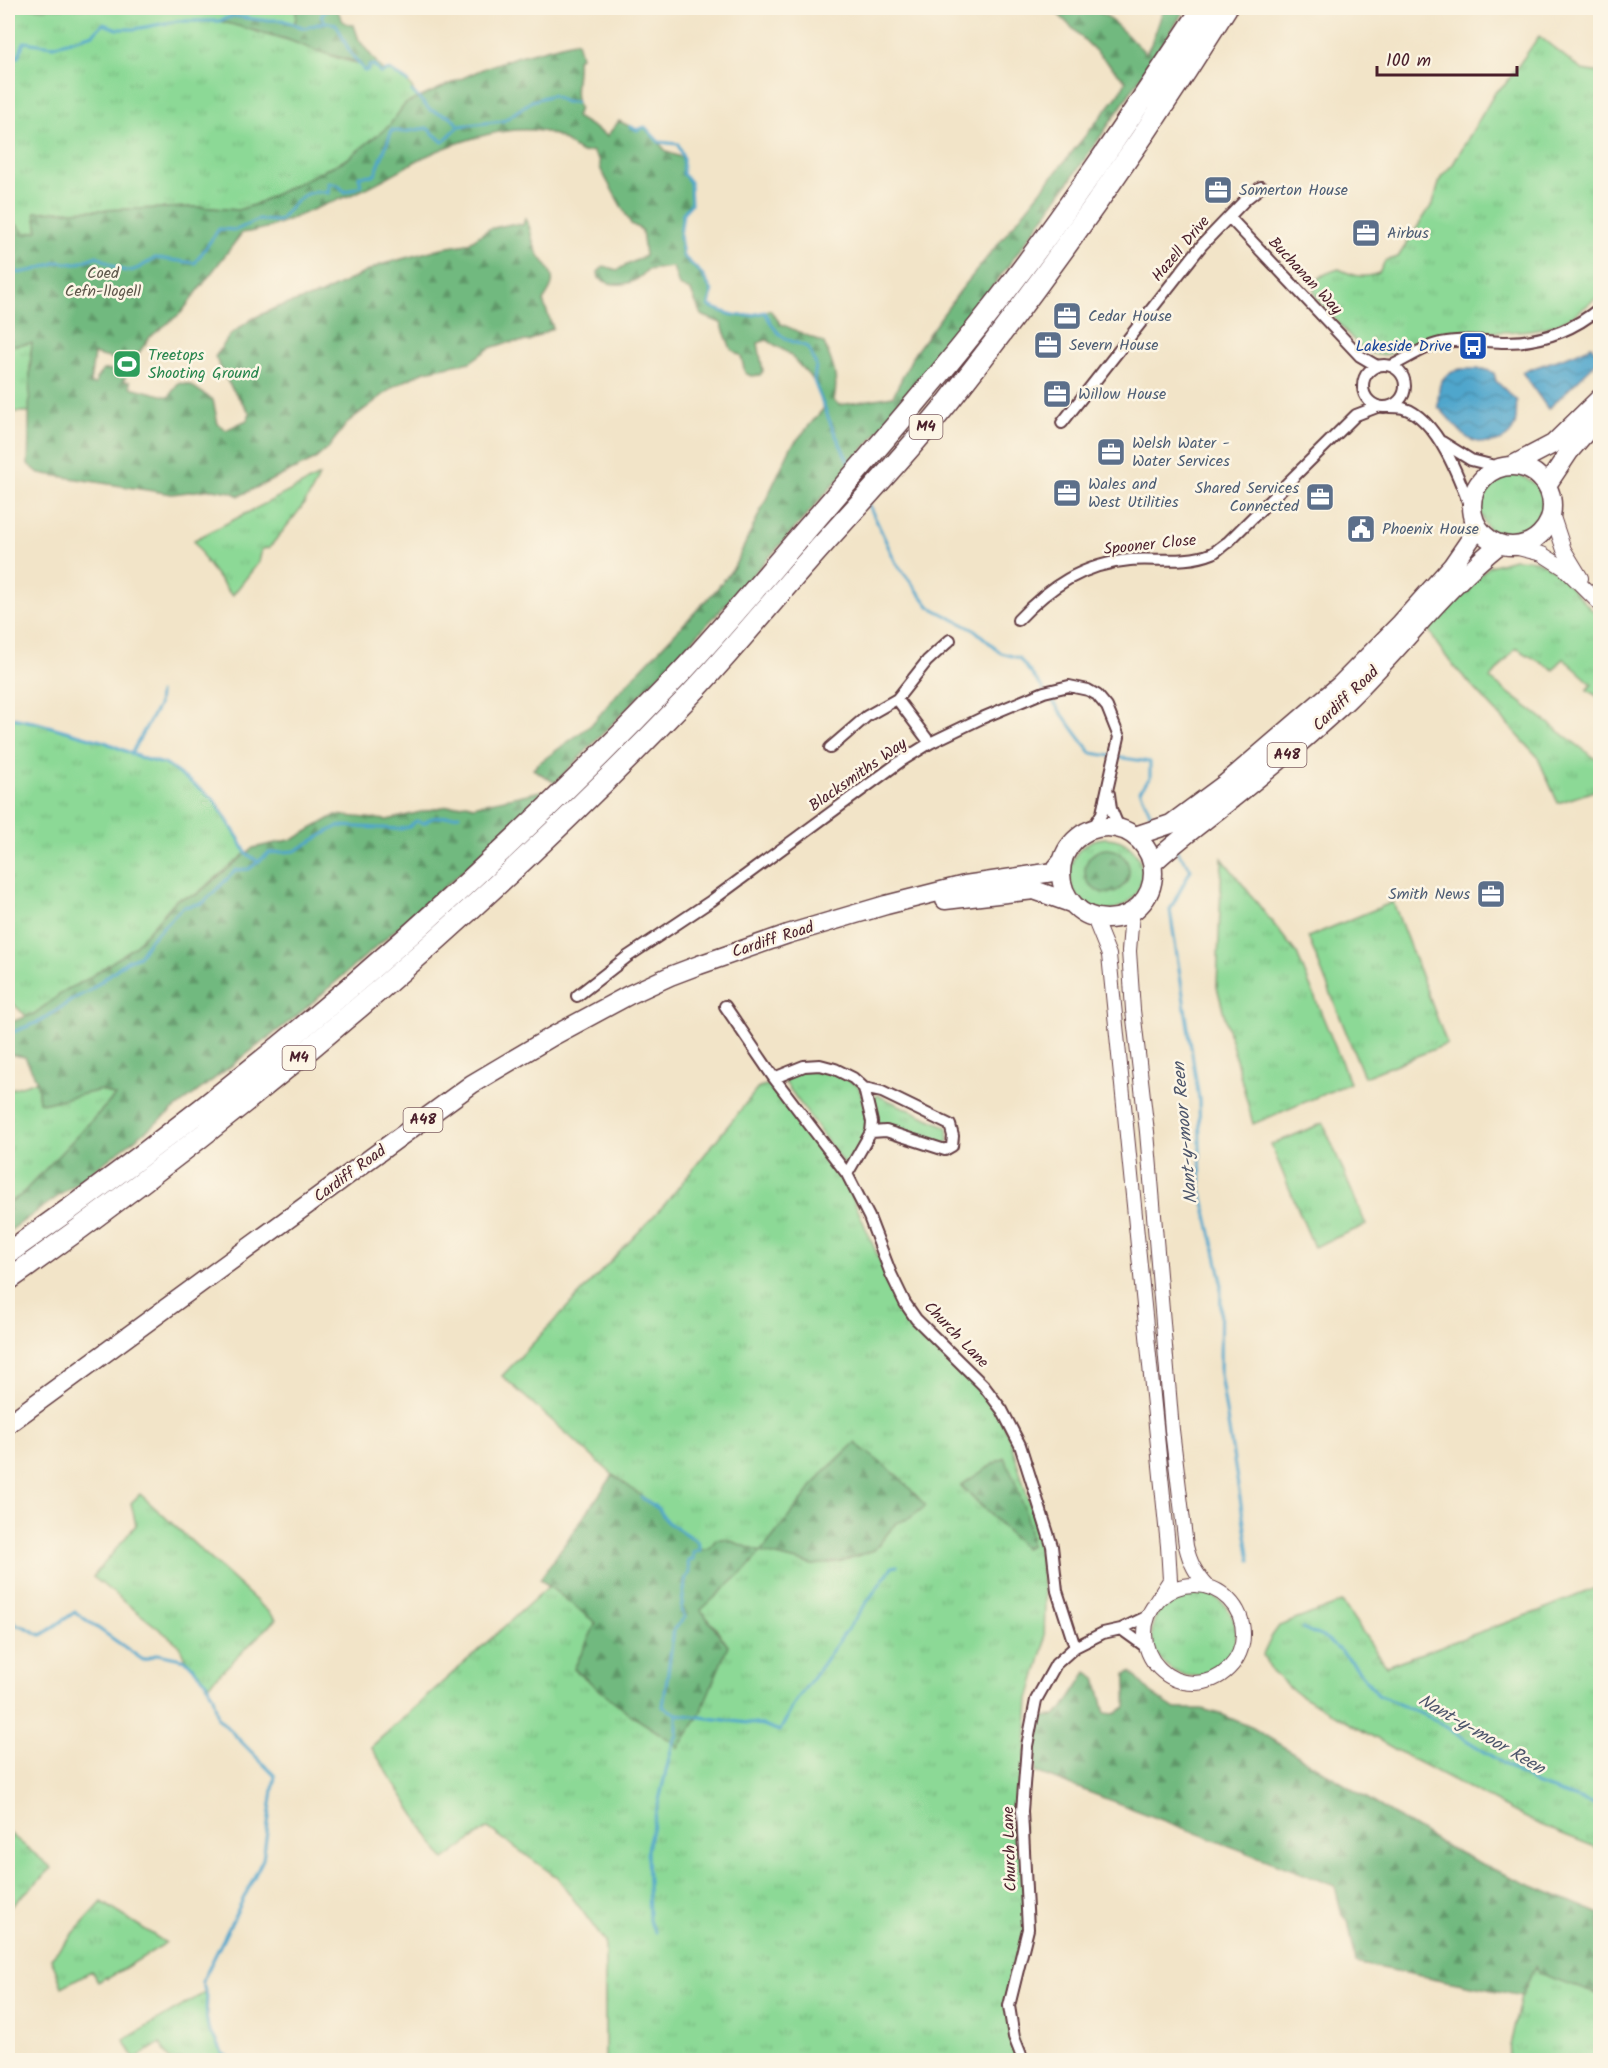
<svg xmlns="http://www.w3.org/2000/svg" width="1608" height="2068" viewBox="0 0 1608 2068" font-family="Kalam,sans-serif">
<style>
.grass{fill:url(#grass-tufts);stroke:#6b7c60;stroke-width:1.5;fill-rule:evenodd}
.forest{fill:url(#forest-firs);stroke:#5e6c55;stroke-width:1.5}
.water{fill:url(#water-waves);stroke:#4c627c;stroke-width:1.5}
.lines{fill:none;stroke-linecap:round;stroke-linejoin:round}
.stream{stroke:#4fa6cc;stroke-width:3}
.minor-casing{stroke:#633d43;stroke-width:14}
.tertiary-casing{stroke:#633d43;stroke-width:16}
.primary-casing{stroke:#633d43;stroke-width:21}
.motorway-casing{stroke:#633d43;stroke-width:24}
.minor{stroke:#fff;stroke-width:10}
.tertiary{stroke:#fff;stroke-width:14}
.primary{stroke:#fff;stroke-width:18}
.motorway{stroke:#fff;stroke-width:21}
.labels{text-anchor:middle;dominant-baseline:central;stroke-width:5;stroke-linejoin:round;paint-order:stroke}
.shield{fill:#fcf5e5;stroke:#7f5f63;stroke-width:1.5}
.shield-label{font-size:15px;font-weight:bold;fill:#4a1f2b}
.service-label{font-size:16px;fill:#4e5e75;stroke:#fcf5e5;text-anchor:start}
.street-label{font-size:16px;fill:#4a1f2b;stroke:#fcf5e5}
.park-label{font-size:16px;fill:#5e574b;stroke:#fcf5e5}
.transit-label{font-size:16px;fill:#164399;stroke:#fcf5e5;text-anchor:end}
.leisure-label{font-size:16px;fill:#27864d;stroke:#fcf5e5;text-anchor:start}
.water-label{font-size:18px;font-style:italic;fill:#4c556b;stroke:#fcf5e5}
</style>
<defs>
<pattern id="grass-tufts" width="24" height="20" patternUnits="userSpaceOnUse" patternTransform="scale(1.5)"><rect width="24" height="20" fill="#8cd996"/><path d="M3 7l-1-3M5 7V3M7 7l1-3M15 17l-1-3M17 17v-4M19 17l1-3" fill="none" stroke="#7aba81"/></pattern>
<pattern id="forest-firs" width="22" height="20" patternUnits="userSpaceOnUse" patternTransform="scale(1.5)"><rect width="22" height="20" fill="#71b97f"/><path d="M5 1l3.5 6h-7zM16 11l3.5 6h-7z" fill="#5f9668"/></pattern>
<pattern id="water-waves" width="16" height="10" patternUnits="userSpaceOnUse" patternTransform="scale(1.5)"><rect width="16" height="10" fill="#4fa6cc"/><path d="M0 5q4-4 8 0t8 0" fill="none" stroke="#4487a6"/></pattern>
</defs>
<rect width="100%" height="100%" fill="#fcf5e5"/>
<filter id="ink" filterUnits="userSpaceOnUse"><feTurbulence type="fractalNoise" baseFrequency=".0167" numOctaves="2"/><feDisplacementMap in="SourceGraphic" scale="12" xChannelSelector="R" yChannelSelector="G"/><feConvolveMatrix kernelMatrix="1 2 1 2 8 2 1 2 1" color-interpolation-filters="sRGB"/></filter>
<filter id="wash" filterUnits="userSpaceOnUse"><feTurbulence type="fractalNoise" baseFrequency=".008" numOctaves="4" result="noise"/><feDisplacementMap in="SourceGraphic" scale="24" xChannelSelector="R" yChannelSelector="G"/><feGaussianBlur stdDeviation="1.35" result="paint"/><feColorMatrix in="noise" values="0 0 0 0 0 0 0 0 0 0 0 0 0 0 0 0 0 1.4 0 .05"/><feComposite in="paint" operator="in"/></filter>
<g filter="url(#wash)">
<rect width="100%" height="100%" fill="#f2e4c8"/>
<path class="grass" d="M8,8H297L295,24L282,20L220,21C237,25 253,31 270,36C276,38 282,38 288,40C310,47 353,67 374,65L380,73L390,70L408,82L418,98L405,104L389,126L347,159L254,205L238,210L197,207L35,212L38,231L25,234L18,226L8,218Z
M1539,36L1582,70L1600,73V295C1587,306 1571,319 1554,325C1530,332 1506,332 1481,332C1467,332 1453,330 1439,333C1415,338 1391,365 1366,351C1355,345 1326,308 1316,297C1308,280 1325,273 1339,269C1353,276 1364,279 1379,273L1385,261L1398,257L1433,203L1441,177L1453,164L1496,91L1504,86Z
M32,343L30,367V412H8V346Z
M1480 507a32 32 0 1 1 64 0a32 32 0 1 1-64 0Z
M319,476C309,503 286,526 269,548L262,549L259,562L232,596L206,562L194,540Z
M1514,559L1535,560L1554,570L1600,618V698L1587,690L1592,684L1563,658L1554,670L1516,648L1490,679L1600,762V789L1558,803L1537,756L1451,663L1437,644L1428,628L1465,588L1490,566Z
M8,717L38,723L105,742L144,759L165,764L213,798L239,839L246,853L195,895L177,899L134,947L84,981L66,990L34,1014L26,1016L8,999Z
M1070 874a36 36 0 1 1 72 0a36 36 0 1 1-72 0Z
M1222,858L1297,954L1350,1083L1253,1124L1217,987Z
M1393,902L1447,1044L1364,1077L1308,937Z
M826,1069L858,1085C874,1129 872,1128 847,1166H845L784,1081L785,1077L795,1072Z
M37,1081L39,1102L46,1103L101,1090L115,1096L20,1196L8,1203V1090Z
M766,1085L773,1086L793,1110L848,1187L900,1307L958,1364L995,1406L1010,1439L1035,1522L1045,1601L1044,1647L1029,1699L1022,1811L1028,1929L1009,2006L1023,2060H605V1942L558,1878L488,1828L444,1860L371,1747L549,1586L596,1623L574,1669L631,1715L673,1742L728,1646L716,1628L700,1610L745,1570L761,1552L710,1548L700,1550L698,1542L667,1522L659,1509L613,1475L502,1376L665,1204L759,1087ZM855,1443L910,1518L896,1523L874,1550L813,1565L762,1552L824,1472ZM980,1474L1030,1535V1546L1024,1548L961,1486Z
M877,1095L947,1127L948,1142L944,1145L902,1129L879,1126L874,1097Z
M1323,1123L1366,1225L1314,1247L1271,1145Z
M140,1494L276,1619L207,1686L205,1680L186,1660L178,1644L93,1577L136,1525L131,1503Z
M1600,1586V1849L1540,1825L1412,1759L1298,1694L1272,1672L1263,1655L1272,1636L1279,1626L1342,1602L1386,1666L1539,1611Z
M1152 1634a42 42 0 1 1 84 0a42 42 0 1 1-84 0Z
M8,1832L52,1868L8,1909Z
M102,1902L166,1943L107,1979L106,1977L98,1982L91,1971L62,1987L51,1958Z
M1534,1965L1539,1973L1600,1995V2060H1507L1522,1991Z
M206,1992C210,2004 204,2018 209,2030C210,2035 215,2037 217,2042C221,2049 220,2052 228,2057L229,2060H170L160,2043L135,2059L124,2040Z"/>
<path class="forest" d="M297,8H336L343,21L349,25H354L359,40L384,72L380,73L374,65L369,66L368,70L364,71L360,63L317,51L286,39L219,21L233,16L260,20H282L295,24Z
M1052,8H1092L1108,17L1146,53L1151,44L1164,8H1186C1081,171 966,330 840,477C749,583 652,683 555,783L533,769L539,763L591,725L618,693L716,590L734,567L791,447L824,408L814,381L788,353L767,340L758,343L763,371L760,375L751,376L745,373L741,356L731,349L721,323L701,315L691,291L679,286L673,267L647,270C635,285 616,289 599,278L598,272L604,266L617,270L645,256L642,230L631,224L601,170L599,160L592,151L582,153C573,147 564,139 555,135C517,120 457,141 422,158C402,168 383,181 362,190C348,197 333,201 319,207C294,217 270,230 242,233L181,313L150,337L131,364L94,354L90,384H96V379L103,370L128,369L124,381L130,382V387L169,397L178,383L189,384L213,400L218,424L226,430L247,420L250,413L229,384L215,357L230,335L252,319L275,308L321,294L380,265L442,248L467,244L489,229L511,224L523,225L525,218C532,228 531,240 536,250C541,261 555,271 552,284C551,290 546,296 543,301L553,328L529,341L506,343L490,348L470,362L425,371L395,386L348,422L328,448L314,460L239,496L231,492L213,489L172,494L39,473L28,464C30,424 28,383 32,343L8,346V218L18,226L25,234L38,231L35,212L197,207L238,210L254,205L347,159L389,126L405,104L485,68L516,57L577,41L581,57L577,59C579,75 571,93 579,108L576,117L607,136L619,121L637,130L645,127L667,152L683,158V174L690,182L691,204L683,213L680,236L683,256L701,273L712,291L709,306C737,318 742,318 770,310L781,324L824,343C833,364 839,378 834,401L840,405L893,396L914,354L960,291L1119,94L1126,81Z
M541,791L547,792L465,869L298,1015L84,1178L8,1232V1203L20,1196L115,1096L101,1090L46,1103L39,1102L37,1081L25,1057L8,1054V1023L34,1014L66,990L84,981L120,957L134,947L177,899L196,895L253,848L294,839L336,815L387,820L442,807L467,804L473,806Z
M1085 871a22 22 0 1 1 44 0a22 22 0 1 1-44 0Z
M855,1443L898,1476L926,1506L910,1518L896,1523L874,1550L839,1562L813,1565L761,1552L745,1570L701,1610L728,1646L699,1716L678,1748L673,1742L631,1715L574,1669L596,1623L540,1579L613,1475L659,1509L667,1522L698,1542L700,1550L710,1548L716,1539H725L761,1552L824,1472Z
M1004,1457C1017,1484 1030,1516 1030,1546L1024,1548L961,1485Z
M1087,1672L1096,1678L1105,1713L1114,1714L1126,1707C1127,1695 1125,1685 1126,1674L1131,1672L1151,1693L1175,1709H1202L1223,1715L1253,1728L1443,1845L1492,1869L1600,1914V1995L1538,1973L1535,1966L1522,1996L1356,1963L1348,1920L1342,1915L1335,1886L1036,1772L1035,1748L1042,1717L1055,1716L1063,1709Z"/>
<path class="water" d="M1591,346L1600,354V359L1548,409L1522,372L1574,354Z
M1460,369H1484L1494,373L1496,381L1517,401C1516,408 1517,418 1515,425C1508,446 1478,448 1464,435C1455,426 1447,416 1438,407C1438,385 1438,376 1460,369Z"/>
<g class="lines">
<path class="stream" d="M325,22L321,16L327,10V8
M8,58L18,57L24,42L53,46L93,34L103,24L118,29H134L178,21H219L233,16L260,20H282L305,28L325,22L336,24C342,34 346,47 352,55C357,62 361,64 364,71L368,70L369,66L374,65L380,73L390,70L408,82
M412,91L430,110L451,117L459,126L503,121L532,101L552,95L565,102H576
M630,126L637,130L645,127L659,142L678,144L683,158V174L690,182L691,204L683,213L680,236L683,256L701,273L712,291L709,306C732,316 741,319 765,312C777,336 782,339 808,347L816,365L814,381L832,427L851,467
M8,263L18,273L35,270L58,262L76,264L97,256C125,273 126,278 155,258L195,263L219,229L236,230L258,220L279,221C295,203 303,187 329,193L328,183L338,185L345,192L361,186L359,176L375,175L392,130L403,132L427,128L443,142L459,126
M869,505L896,563L930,607L976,631L1001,653L1019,658L1044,690
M1048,695L1091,753L1111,756
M8,717L38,723L105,742L144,759L165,764L213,798L239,839L246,853L257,861
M131,754L158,706L159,693
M1117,757L1150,762V778L1140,790L1151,815L1156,822
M1176,850L1191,869L1170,910L1199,1099L1201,1189L1221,1277L1220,1374L1250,1560
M8,1034L41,1021L75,998L89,991L127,961L139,956L150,940L183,907L203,903L236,870L249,869L269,853L295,851L338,826L400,829L409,827L416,821L424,823L432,818L459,815
M641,1497L659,1509L667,1522L698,1542L700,1550L693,1552V1559L688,1560L689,1574L686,1577L681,1610L685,1617L674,1629L663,1707L677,1714V1735L673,1742L647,1850L649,1920L655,1932
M8,1613L16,1625C26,1624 32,1633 42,1635L75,1612L143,1660L158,1654L186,1660L205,1680L213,1696L218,1718L275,1776L263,1859L202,1982L207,1997L206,2016L209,2032L217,2041L222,2053L228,2057L229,2060
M1302,1628L1327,1639L1352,1662L1378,1695L1435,1720L1535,1784L1600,1806
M677,1714L763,1725L780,1731L794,1704L892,1567L897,1566"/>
</g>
</g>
<g filter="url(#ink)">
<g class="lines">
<g class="minor-casing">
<path id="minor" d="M1229,217L1360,356L1377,366
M1363 386a21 21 0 1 1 42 0a21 21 0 1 1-42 0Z
M1391,366C1407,359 1424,346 1441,343C1461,339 1482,341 1502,342C1539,343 1571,332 1600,308
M1389,407C1393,407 1399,407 1403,408C1438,418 1461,482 1472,513
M1062,423L1202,245L1247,198L1261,187
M1442,442L1471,460L1499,467
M1018,620C1049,587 1083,564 1130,560C1156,558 1187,564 1213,553C1218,550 1223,545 1228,542L1356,415L1377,407
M897,699L930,743
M830,748L867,716L897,699L927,661L950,640
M1109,794L1111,809L1119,828
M577,996L627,957L711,901L901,761L930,743L982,718L1044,692L1069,686L1088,690L1097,695L1107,707L1119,737L1102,813L1092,830
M725,1006L774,1078L847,1174L869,1217L891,1274L905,1303L916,1319L983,1385L1002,1410L1020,1445L1052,1546L1057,1591L1075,1647
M774,1078L804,1066L820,1065L835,1069L853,1078L864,1088L872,1122L871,1132L847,1174
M864,1088L882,1092L950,1125L953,1136L952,1146L945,1150L886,1131L871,1132
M1121,1629L1146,1647
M1023,2060L1014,2037L1009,2006L1028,1929L1022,1811L1027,1746L1036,1700L1056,1664L1075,1647L1103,1633L1121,1629L1148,1616"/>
</g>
<g class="tertiary-casing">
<path id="tertiary" d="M1552,514L1564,550L1581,578
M1510,546L1542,554L1564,568L1600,604
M1132,913L1129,951L1133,1010L1147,1132L1172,1430L1186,1546C1190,1563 1196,1574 1208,1587
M1094,918L1109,955L1168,1546L1170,1580L1155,1603
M1145 1634a49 49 0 1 1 98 0a49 49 0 1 1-98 0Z"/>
</g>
<g class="primary-casing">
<path id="primary" d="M1513,465L1553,444L1600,398
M1472 506a40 40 0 1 1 80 0a40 40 0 1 1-80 0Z
M1547,485L1569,452L1600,416
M1061 873a46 46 0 1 1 92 0a46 46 0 1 1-92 0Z
M1135,836L1171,824L1225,784L1339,686L1401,623L1452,566L1472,537L1474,521
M1153,863C1175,842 1199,825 1223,806C1264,774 1303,741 1341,706C1396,655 1441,591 1500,544
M945,900L1034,890L1071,903
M8,1424L472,1084L553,1036L629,995L670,976L699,965L788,934L886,905L965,885L1053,872L1063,860"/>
</g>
<g class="motorway-casing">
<path id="motorway" d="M8,1253C248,1085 472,891 675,679C723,629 767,574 813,522C876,449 939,377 998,301C1071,207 1137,107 1203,8
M8,1280C253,1107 482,912 690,695C731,652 768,606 808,561C855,508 905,456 949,401C1048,275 1141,144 1226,8"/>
</g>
<use href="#minor" class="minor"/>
<use href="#tertiary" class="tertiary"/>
<use href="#primary" class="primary"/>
<use href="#motorway" class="motorway"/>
</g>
</g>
<defs>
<g id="office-square" transform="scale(1.5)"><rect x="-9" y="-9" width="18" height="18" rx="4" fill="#5c6f8a" stroke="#fcf5e5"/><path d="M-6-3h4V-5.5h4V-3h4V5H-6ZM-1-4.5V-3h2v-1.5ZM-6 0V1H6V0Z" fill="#fff"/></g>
<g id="bus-square" transform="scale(1.5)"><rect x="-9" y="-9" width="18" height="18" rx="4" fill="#1a4fb4" stroke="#fcf5e5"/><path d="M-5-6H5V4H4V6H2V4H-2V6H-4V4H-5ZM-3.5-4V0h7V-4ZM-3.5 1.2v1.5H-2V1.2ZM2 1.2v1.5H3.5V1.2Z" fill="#fff"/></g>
<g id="stadium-square" transform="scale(1.5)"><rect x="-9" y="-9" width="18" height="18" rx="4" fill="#2e9e5b" stroke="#fcf5e5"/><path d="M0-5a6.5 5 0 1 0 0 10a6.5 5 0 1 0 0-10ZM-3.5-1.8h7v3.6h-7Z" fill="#fff"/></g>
<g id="civic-square" transform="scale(1.5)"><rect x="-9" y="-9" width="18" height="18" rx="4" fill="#5c6f8a" stroke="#fcf5e5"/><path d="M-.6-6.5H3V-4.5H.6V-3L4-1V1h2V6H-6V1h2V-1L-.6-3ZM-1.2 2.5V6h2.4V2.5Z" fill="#fff"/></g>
</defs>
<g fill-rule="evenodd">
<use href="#office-square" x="1218" y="190"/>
<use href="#office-square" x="1366" y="233"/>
<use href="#office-square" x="1067" y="316"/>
<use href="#office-square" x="1048" y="345"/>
<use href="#bus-square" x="1473" y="346"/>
<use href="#stadium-square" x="127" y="364"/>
<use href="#office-square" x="1057" y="394"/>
<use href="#office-square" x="1111" y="452"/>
<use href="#office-square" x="1067" y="493"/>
<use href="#office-square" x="1320" y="497"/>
<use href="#civic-square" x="1361" y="529"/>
<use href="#office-square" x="1491" y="894"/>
</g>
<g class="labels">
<g class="shield">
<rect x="909.5" y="415" width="33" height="24" rx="4.5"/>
<rect x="1267.5" y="743" width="39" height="24" rx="4.5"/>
<rect x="282.5" y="1046" width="33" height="24" rx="4.5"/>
<rect x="403.5" y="1108" width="39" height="24" rx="4.5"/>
</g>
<g class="shield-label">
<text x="926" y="427">M4</text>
<text x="1287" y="755">A48</text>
<text x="299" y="1058">M4</text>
<text x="423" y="1120">A48</text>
</g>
<g class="service-label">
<text x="1239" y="190">Somerton House</text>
<text x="1387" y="233">Airbus</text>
<text x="1088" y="316">Cedar House</text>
<text x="1069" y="345">Severn House</text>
<text x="1078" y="394">Willow House</text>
<text x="1132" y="443">Welsh Water -<tspan x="1132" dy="18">Water Services</tspan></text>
<text x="1088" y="484">Wales and<tspan x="1088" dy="18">West Utilities</tspan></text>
<text x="1299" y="488" text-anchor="end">Shared Services<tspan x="1299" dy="18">Connected</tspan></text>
<text x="1382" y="529">Phoenix House</text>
<text x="1470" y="894" text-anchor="end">Smith News</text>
</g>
<g class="street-label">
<text transform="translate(1181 249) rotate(-50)">Hazell Drive</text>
<text transform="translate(1305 276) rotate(47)">Buchanan Way</text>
<text transform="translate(1150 545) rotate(-6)">Spooner Close</text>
<text transform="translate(1346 699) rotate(-44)">Cardiff Road</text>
<text transform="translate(858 775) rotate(-35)">Blacksmiths Way</text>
<text transform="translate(773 940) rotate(-18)">Cardiff Road</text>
<text transform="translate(350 1174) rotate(-36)">Cardiff Road</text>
<text transform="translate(956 1335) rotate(46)">Church Lane</text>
<text transform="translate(1010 1849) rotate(-92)">Church Lane</text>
</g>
<g class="park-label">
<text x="103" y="273">Coed<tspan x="103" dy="18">Cefn-llogell</tspan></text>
</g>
<g class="transit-label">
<text x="1452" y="346">Lakeside Drive</text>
</g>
<g class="leisure-label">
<text x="148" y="355">Treetops<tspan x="148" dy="18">Shooting Ground</tspan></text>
</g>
<g class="water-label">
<text transform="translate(1186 1133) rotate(-95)">Nant-y-moor Reen</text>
<text transform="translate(1481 1735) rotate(30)">Nant-y-moor Reen</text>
</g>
</g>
<rect width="1608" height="2068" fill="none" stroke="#fcf5e5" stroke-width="30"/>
<path d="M1377 66v9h140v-9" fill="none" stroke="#4a1f2b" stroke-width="3"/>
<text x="1386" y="66" font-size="18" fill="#4a1f2b" stroke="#fcf5e5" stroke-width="4.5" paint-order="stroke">100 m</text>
</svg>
